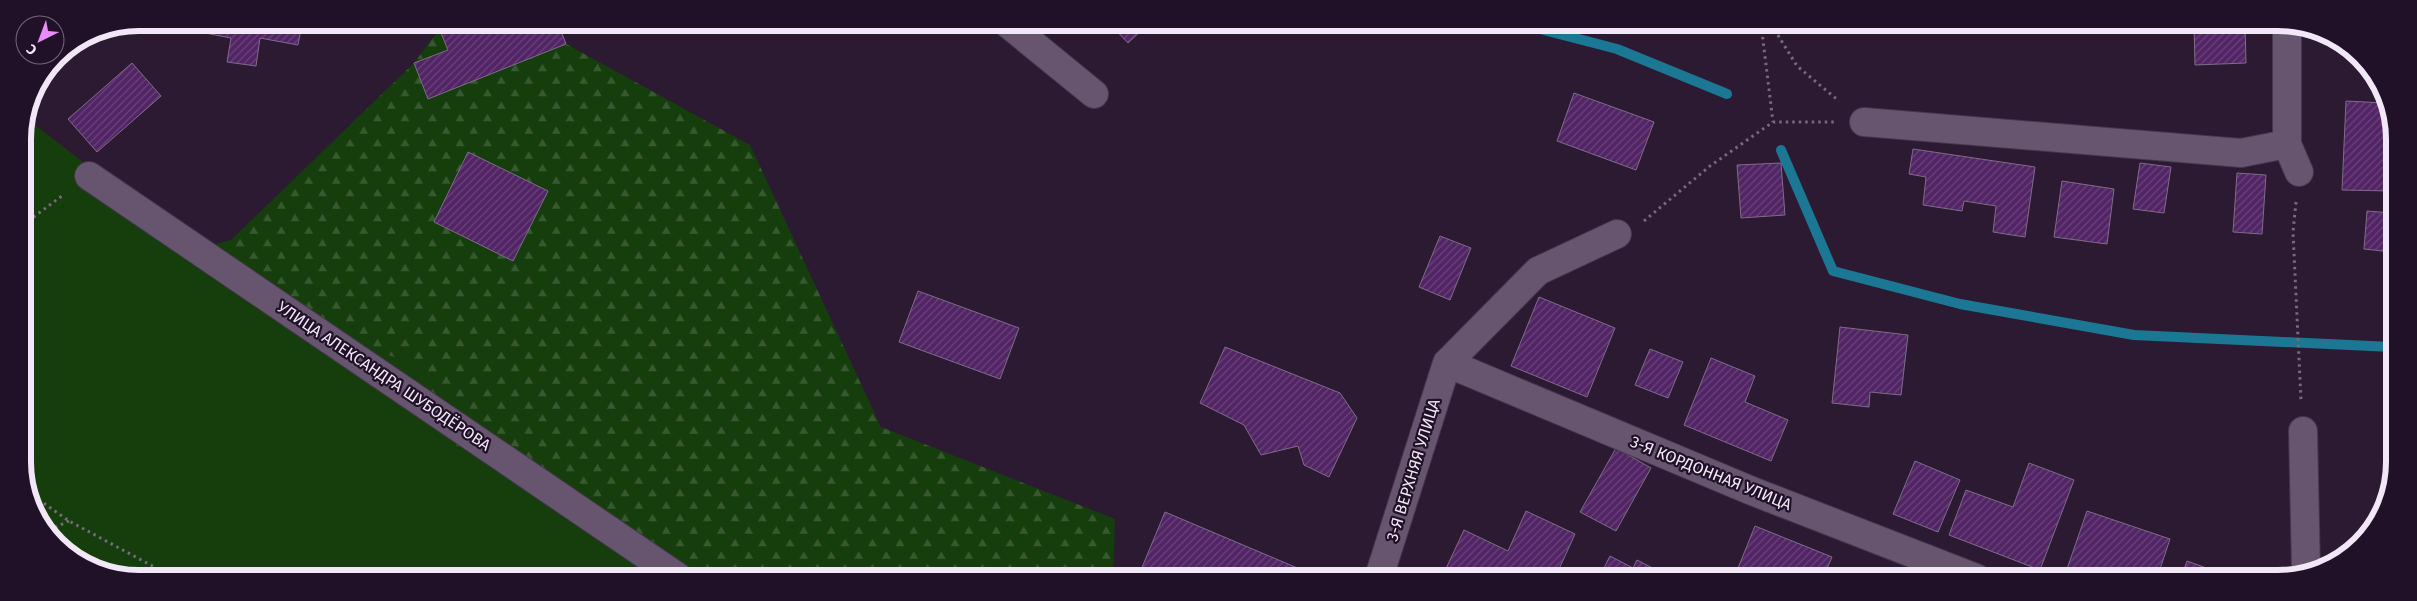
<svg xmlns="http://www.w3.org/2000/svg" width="2417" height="601" viewBox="0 0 2417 601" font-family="'Fira Sans',sans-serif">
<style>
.forest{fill:url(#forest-firs)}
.green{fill:#163d0c}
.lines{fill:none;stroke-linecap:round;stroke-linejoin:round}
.stream{stroke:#1b7793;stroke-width:10}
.building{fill:url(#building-hatch);stroke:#7f6c89}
.street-casing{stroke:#44374b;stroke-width:30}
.path{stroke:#77697e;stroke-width:3;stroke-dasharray:2.5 4;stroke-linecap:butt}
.street{stroke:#675570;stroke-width:28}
.labels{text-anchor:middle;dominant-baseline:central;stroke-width:4.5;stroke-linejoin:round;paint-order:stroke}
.street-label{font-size:16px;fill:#f1e7f7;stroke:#211128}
.rim{fill:none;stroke:#f1e7f7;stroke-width:6}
</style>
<defs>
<pattern id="forest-firs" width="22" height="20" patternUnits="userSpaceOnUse" patternTransform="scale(1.25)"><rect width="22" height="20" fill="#163d0c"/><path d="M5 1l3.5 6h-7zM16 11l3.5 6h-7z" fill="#385930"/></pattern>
<pattern id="building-hatch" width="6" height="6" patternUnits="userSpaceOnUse" patternTransform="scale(1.25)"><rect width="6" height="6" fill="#512464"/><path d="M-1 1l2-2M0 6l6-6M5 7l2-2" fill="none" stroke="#6a447b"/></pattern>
</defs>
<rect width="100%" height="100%" fill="#2b1a32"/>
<path class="forest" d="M444,23H528L750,145L881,427L1115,519L1113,577L116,576L56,544L25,485L23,247L86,277L231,240L414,63Z"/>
<path class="green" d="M34,124L302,332L421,364L435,434L687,577L116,576L56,544L25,485L23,132L24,128Z"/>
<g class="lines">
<path class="stream" d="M1521,24L1617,49L1727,94
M1781,150L1833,271L1960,304L2134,335L2392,347"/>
</g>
<path class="building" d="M185,23H302L298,45L260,38L256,66L227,62L231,38L184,29Z
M451,23H558L566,44L428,99L414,63L448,50L439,28Z
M1110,24H1148L1128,43Z
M2194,25H2245L2246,63L2195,65Z
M132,63L161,96L97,152L68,119Z
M1574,93L1654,122L1636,170L1557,141Z
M2346,101L2385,103L2392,117L2391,191L2342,190Z
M1913,149L2035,167L2025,237L1993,232L1996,206L1964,201L1962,211L1923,205L1926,177L1909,174Z
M468,152L548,191L513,261L434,222Z
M23,163L32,169L23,184Z
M1781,163L1785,215L1741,218L1737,165Z
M2140,163L2171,167L2164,213L2133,209Z
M2237,173L2266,175L2262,234L2233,232Z
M2062,181L2114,189L2107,244L2054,237Z
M2367,211L2392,213V252L2364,249Z
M1440,236L1471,248L1450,300L1419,287Z
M918,291L1019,328L1000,379L899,342Z
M1539,297L1615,328L1587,397L1511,366Z
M1840,327L1908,335L1901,395L1870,392L1869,407L1832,403Z
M1225,347L1340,393L1357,418L1329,477L1304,465L1298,446L1261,455L1244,425L1200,403Z
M1650,349L1683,362L1668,398L1635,385Z
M1711,358L1755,376L1745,402L1788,420L1771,461L1684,425Z
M1616,448L1651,468L1616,531L1580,512Z
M1915,461L1960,480L1938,532L1893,514Z
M2029,463L2074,480L2040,570L1949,535L1966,490L2013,507Z
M1526,511L1575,534L1555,578L1449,577L1443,575L1464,530L1508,551Z
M2087,511L2170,539L2157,578H2093L2067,569Z
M1165,512L1314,575L1313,577H1138Z
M1755,526L1832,557L1823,578H1734Z
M1610,556L1633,568L1637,560L1672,578H1599Z
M2187,561L2234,578H2181Z"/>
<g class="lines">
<g class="street-casing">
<path id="street" d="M1007,23L1094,94
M2287,25V144L2299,172
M1864,122L2241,153L2287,144
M89,176L678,577
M1447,363L1752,491L1976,578
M2303,431L2306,570
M1379,577L1447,363L1538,271L1617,234"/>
</g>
<path class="path" d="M1761,24L1773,122
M1771,24L1797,66L1839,101
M2296,202L2293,232L2301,401
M1644,221L1710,166L1773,122H1834
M23,225L63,195
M28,492L69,521L171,576
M49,530L69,521"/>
<use href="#street" class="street"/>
</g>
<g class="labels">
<g class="street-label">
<text transform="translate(384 376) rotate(34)">УЛИЦА АЛЕКСАНДРА ШУБОДЁРОВА</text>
<text transform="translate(1413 470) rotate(-73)">3-Я ВЕРХНЯЯ УЛИЦА</text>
<text transform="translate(1711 473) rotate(22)">3-Я КОРДОННАЯ УЛИЦА</text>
</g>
</g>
<path d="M0 0H2417V601H0ZM139 31H2278A108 108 0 0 1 2386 139V462A108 108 0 0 1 2278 570H139A108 108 0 0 1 31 462V139A108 108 0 0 1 139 31Z" fill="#211128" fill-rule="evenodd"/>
<path class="rim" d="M139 31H2278A108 108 0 0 1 2386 139V462A108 108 0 0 1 2278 570H139A108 108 0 0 1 31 462V139A108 108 0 0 1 139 31Z"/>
<g transform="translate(40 40) rotate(222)"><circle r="24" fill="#211128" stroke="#74677b"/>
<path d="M0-4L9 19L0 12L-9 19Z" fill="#ea8dfc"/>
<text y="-8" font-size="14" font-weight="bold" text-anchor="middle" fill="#f1e7f7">С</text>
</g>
</svg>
